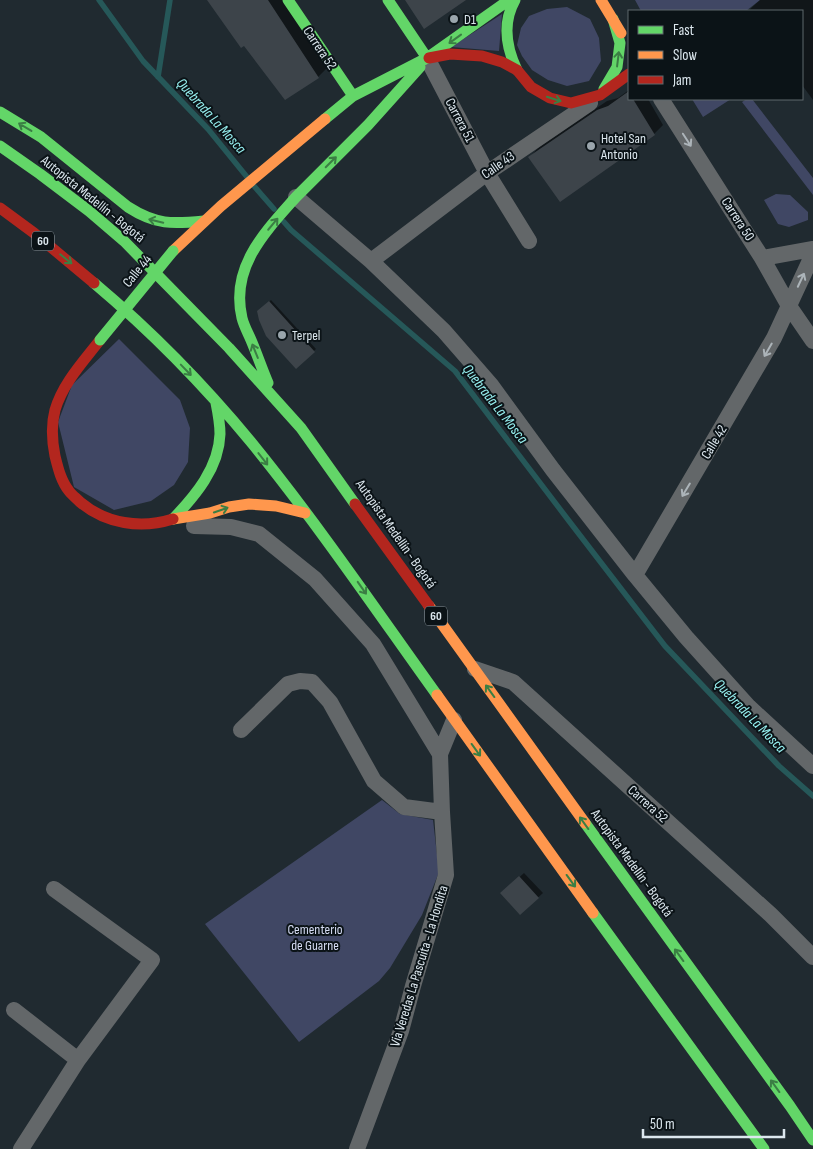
<svg xmlns="http://www.w3.org/2000/svg" width="813" height="1149" viewBox="0 0 813 1149" font-family="'Sofia Sans Condensed',sans-serif">
<style>
.green{fill:#404764}
.shadow{fill:#0007}
.lines{fill:none;stroke-linecap:round;stroke-linejoin:round}
.stream{stroke:#265859;stroke-width:5.5}
.building{fill:#3d444a}
.street{stroke:#636769;stroke-width:16}
.fast{stroke:#63d668;stroke-width:11}
.slow{stroke:#ff974d;stroke-width:11}
.jam{stroke:#b3261e;stroke-width:11}
.fast-bridge{stroke:#63d668;stroke-width:11}
.oneway{stroke:#3b7e44}
.oneway2{stroke:#acb4b9}
.poi-dot{fill:#9aa5ac;stroke:#0b1317;stroke-width:2}
.labels{text-anchor:middle;dominant-baseline:central;stroke-width:4;stroke-linejoin:round;paint-order:stroke}
.shield{fill:#0b1317;stroke:#9da7ae;stroke-width:1}
.shield-label{font-size:12px;font-weight:bold;fill:#dce7ee}
.poi-label{font-size:14px;fill:#dce7ee;stroke:#0b1317;text-anchor:start}
.street-label{font-size:14px;fill:#dce7ee;stroke:#0b1317}
.park-label{font-size:14px;fill:#d6dcf4;stroke:#0b1317}
.water-label{font-size:15px;font-style:italic;fill:#97f1f1;stroke:#0b1317}
</style>
<rect width="100%" height="100%" fill="#202a30"/>
<path class="green" d="M635,0H760L746,11H641Z
M567,7L590,19L599,38L601,61L589,81L567,86L548,80L532,70L522,56L517,45L521,28L529,16L547,9Z
M502,14L499,51L451,47Z
M692,99H731L703,117Z
M747,99H752L813,178V195L742,102Z
M776,194L790,195L808,212V220L789,227L778,224L764,200Z
M119,339L180,400L190,428L188,462L174,485L151,501L114,510L74,487L58,422L72,385Z
M382,800L400,814L433,820L439,872L422,915L390,968L379,981L299,1042L205,924Z"/>
<path class="shadow" d="M208,0H290L331,64L318,77Z
M760,0H813V100L802,85V11H748Z
M629,90V99H648L663,125L654,134L529,158L538,148L607,101L618,98Z
M271,300L316,349L296,367L258,312Z
M524,873L543,893L520,914L502,893Z"/>
<g class="lines">
<path class="stream" d="M99,0L143,61L208,129L247,177
M158,77L170,0
M254,186L274,209
M284,222L291,230L455,371L569,521L665,646L779,766L813,796"/>
</g>
<path class="building" d="M207,0H268L319,78L285,100L244,46L241,48Z
M405,0H466L424,29Z
M629,91V99H633L655,135L560,202L528,157L597,110L608,106Z
M269,301L315,352L296,369L266,336L259,320L257,311Z
M519,876L539,898L520,915L500,893Z"/>
<g class="lines">
<path class="street" d="M427,58L487,173L529,241
M661,99L762,258L789,306L813,341
M296,197L371,261L444,331L491,385L553,470L635,575L686,637L749,707L813,766
M762,258L813,249
M371,261L487,173L590,103
M194,526L231,527L259,534L315,579L373,644L440,754
M635,575L774,338L813,254
M475,669L513,682L771,915L813,957
M241,730L288,684L300,681L312,682L330,702L374,781L404,807L442,812
M14,1010L78,1060
M21,1149L78,1060L152,960L54,889
M357,1149L401,1031L413,986L446,875L442,812L440,754L454,720"/>
<path class="fast" d="M288,0L353,96
M388,0L427,58
M515,0C502,23 506,47 517,70
M604,89L617,67L620,43L613,19
M0,112L41,137L128,207C156,225 172,224 204,221
M325,119L353,96L427,58L509,0
M0,146L40,174L89,211L124,241L229,348L301,428L355,504
M296,197L368,125L420,67
M94,283C151,331 204,385 251,442C317,523 376,610 437,695
M268,383C262,369 257,354 251,340C248,333 244,326 242,318C230,267 265,232 296,197
M173,519C195,496 219,468 220,434C220,424 218,413 216,403
M585,823L790,1106L813,1140
M593,913L764,1149"/>
<path class="slow" d="M601,0L621,33
M173,251L221,206L325,119
M173,519L210,513L229,507L249,504L276,506L305,513
M429,606L585,823
M437,695L593,913"/>
<path class="jam" d="M429,58L450,54L482,56L502,62L517,70L531,87L550,98L571,103L600,95L629,74
M0,208L34,233L94,283
M100,340C83,362 63,383 55,410C51,425 52,441 55,456C58,468 61,481 69,491C72,495 76,498 80,502C106,524 141,529 173,519
M355,504L429,606"/>
<path class="fast-bridge" d="M100,340L173,251"/>
</g>
<defs><path id="oneway-shaft" d="M-6 0H5M1.5-3L5.5 0L1.5 3" fill="none" stroke-width="1.6" stroke-linecap="round" stroke-linejoin="round" transform="scale(1.25)"/></defs>
<g class="oneway">
<use href="#oneway-shaft" transform="translate(455 39) rotate(144)"/>
<use href="#oneway-shaft" transform="translate(618 59) rotate(-83)"/>
<use href="#oneway-shaft" transform="translate(554 99) rotate(18)"/>
<use href="#oneway-shaft" transform="translate(25 127) rotate(-149)"/>
<use href="#oneway-shaft" transform="translate(331 162) rotate(-45)"/>
<use href="#oneway-shaft" transform="translate(156 221) rotate(-166)"/>
<use href="#oneway-shaft" transform="translate(273 224) rotate(-50)"/>
<use href="#oneway-shaft" transform="translate(66 259) rotate(39)"/>
<use href="#oneway-shaft" transform="translate(255 351) rotate(-112)"/>
<use href="#oneway-shaft" transform="translate(186 370) rotate(46)"/>
<use href="#oneway-shaft" transform="translate(263 459) rotate(52)"/>
<use href="#oneway-shaft" transform="translate(221 510) rotate(-19)"/>
<use href="#oneway-shaft" transform="translate(362 588) rotate(55)"/>
<use href="#oneway-shaft" transform="translate(490 691) rotate(-126)"/>
<use href="#oneway-shaft" transform="translate(476 750) rotate(54)"/>
<use href="#oneway-shaft" transform="translate(584 823) rotate(-126)"/>
<use href="#oneway-shaft" transform="translate(571 881) rotate(54)"/>
<use href="#oneway-shaft" transform="translate(679 955) rotate(-126)"/>
<use href="#oneway-shaft" transform="translate(775 1086) rotate(-126)"/>
</g>
<g class="oneway2">
<use href="#oneway-shaft" transform="translate(687 140) rotate(57)"/>
<use href="#oneway-shaft" transform="translate(801 280) rotate(-65)"/>
<use href="#oneway-shaft" transform="translate(768 350) rotate(120)"/>
<use href="#oneway-shaft" transform="translate(686 490) rotate(121)"/>
</g>
<g class="poi-dot">
<circle cx="454" cy="19" r="5"/>
<circle cx="591" cy="146" r="5"/>
<circle cx="282" cy="335" r="5"/>
</g>
<g class="labels">
<g class="shield">
<rect x="32" y="231.5" width="22" height="19" rx="4"/>
<rect x="425" y="606.5" width="22" height="19" rx="4"/>
</g>
<g class="shield-label">
<text x="43" y="241">60</text>
<text x="436" y="616">60</text>
</g>
<g class="poi-label">
<text x="464" y="19">D1</text>
<text x="601" y="138">Hotel San<tspan x="601" dy="16">Antonio</tspan></text>
<text x="292" y="335">Terpel</text>
</g>
<g class="street-label">
<text transform="translate(320 48) rotate(56)">Carrera 52</text>
<text transform="translate(460 120) rotate(62)">Carrera 51</text>
<text transform="translate(498 165) rotate(-35)">Calle 43</text>
<text transform="translate(93 199) rotate(39)">Autopista Medellín - Bogotá</text>
<text transform="translate(738 219) rotate(57)">Carrera 50</text>
<text transform="translate(137 271) rotate(-51)">Calle 44</text>
<text transform="translate(714 442) rotate(-59)">Calle 42</text>
<text transform="translate(396 534) rotate(55)">Autopista Medellín - Bogotá</text>
<text transform="translate(648 804) rotate(42)">Carrera 52</text>
<text transform="translate(632 863) rotate(54)">Autopista Medellín - Bogotá</text>
<text transform="translate(419 966) rotate(-73)">Via Veredas La Pascuita - La Hondita</text>
</g>
<g class="park-label">
<text x="315" y="929">Cementerio<tspan x="315" dy="16">de Guarne</tspan></text>
</g>
<g class="water-label">
<text transform="translate(211 116) rotate(48)">Quebrada La Mosca</text>
<text transform="translate(495 404) rotate(52)">Quebrada La Mosca</text>
<text transform="translate(750 716) rotate(46)">Quebrada La Mosca</text>
</g>
</g>
<rect x="628" y="10" width="175" height="90" fill="#0b1317" stroke="#5f686d"/>
<rect x="638" y="26" width="25" height="8" fill="#63d668" stroke="#5f686d"/>
<text x="673" y="35" font-size="15" fill="#dce7ee">Fast</text>
<rect x="638" y="51" width="25" height="8" fill="#ff974d" stroke="#5f686d"/>
<text x="673" y="60" font-size="15" fill="#dce7ee">Slow</text>
<rect x="638" y="76" width="25" height="8" fill="#b3261e" stroke="#5f686d"/>
<text x="673" y="85" font-size="15" fill="#dce7ee">Jam</text>
<path d="M643 1129v8h141v-8" fill="none" stroke="#dce7ee" stroke-width="2.5"/>
<text x="650" y="1129" font-size="15" fill="#dce7ee" stroke="#0b1317" stroke-width="4" paint-order="stroke">50 m</text>
</svg>
